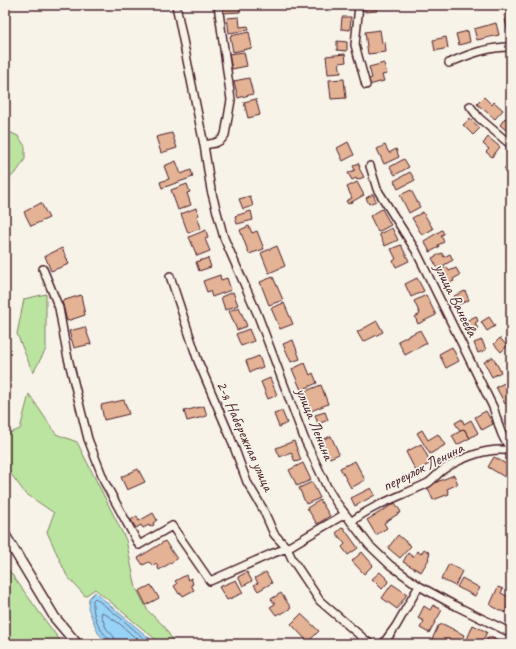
<svg xmlns="http://www.w3.org/2000/svg" width="516" height="649" viewBox="0 0 516 649" font-family="Caveat,sans-serif">
<style>
.green{fill:#bbe4a0;stroke:#828266}
.water{fill:#96d3f7;stroke:#788ba5}
.lines{fill:none;stroke-linecap:round;stroke-linejoin:round}
.shore{stroke:#68677d;stroke-width:1}
.building{fill:#e4b295;stroke:#4a1f2b}
.street-casing{stroke:#4a1f2b;stroke-width:10}
.secondary-casing{stroke:#4a1f2b;stroke-width:12}
.street{stroke:#f7f3e8;stroke-width:7}
.secondary{stroke:#f7f3e8;stroke-width:9}
.labels{text-anchor:middle;dominant-baseline:central;stroke-width:3.5;stroke-linejoin:round;paint-order:stroke}
.street-label{font-size:16px;fill:#4a1f2b;stroke:#f7f3e8}
</style>
<rect width="100%" height="100%" fill="#f7f3e8"/>
<filter id="ink" filterUnits="userSpaceOnUse"><feTurbulence type="fractalNoise" baseFrequency=".025" numOctaves="2"/><feDisplacementMap in="SourceGraphic" scale="8" xChannelSelector="R" yChannelSelector="G"/><feConvolveMatrix kernelMatrix="1 2 1 2 8 2 1 2 1" color-interpolation-filters="sRGB"/></filter>
<g filter="url(#ink)">
<path class="green" d="M5,130L18,136L25,146V159L18,170L5,183Z
M46,294V349L33,373L17,334L24,299Z
M29,394L56,434L77,442L126,540L136,588L148,611L164,626L175,644H161L95,589L85,596L67,576L47,532L54,513L25,493L5,466V435L20,429Z
M5,565L58,638L63,644H5Z"/>
<path class="water" d="M95,592C114,610 136,626 156,644H108L98,633L88,608L89,598Z"/>
<g class="lines">
<path class="shore" d="M111,644C110,638 105,636 102,631C96,623 92,610 93,600L95,598L123,620L150,644
M116,644L114,637L106,628L101,615L102,612L120,624L142,644"/>
</g>
<path class="building" d="M222,5H240V12L222,13Z
M320,5H348V6L320,7Z
M365,5H377V11L365,12Z
M511,13V31L508,32L504,15Z
M239,17L240,27L248,26L249,30L229,33L227,18Z
M342,17H351L350,30L341,29Z
M496,23L499,35L477,40L474,29Z
M380,30L382,43L385,42L386,52L368,54L365,32Z
M468,31L470,42L459,45L456,34Z
M249,32L252,48L233,52L230,36Z
M446,37L448,48L435,51L433,40Z
M337,41L347,42V51L337,50Z
M244,52L247,66L232,69L229,54Z
M345,54L346,62L339,63L341,73L328,74L326,56Z
M384,63L387,74L382,75L384,81L369,85L368,79L372,78L369,67Z
M249,78L253,94L238,98L234,81Z
M344,79L346,98L331,99L329,80Z
M484,97L492,105L494,102L503,110L495,119L477,104Z
M256,99L260,115L248,118L244,102Z
M505,118L511,123L506,130L500,125Z
M470,119L480,128L473,135L463,125Z
M172,133L177,148L161,153L156,137Z
M488,137L500,147L492,157L486,152L489,149L483,144Z
M348,142L354,155L343,161L337,148Z
M385,145L389,153L396,149L399,157L384,164L377,149Z
M404,159L409,167L395,175L390,167Z
M176,161L181,174L191,170L193,177L162,188L160,182L169,179L164,166Z
M511,161V174L504,169Z
M358,163L360,167L359,168L364,177L357,180L356,178L352,180L348,173L355,170L353,166Z
M410,172L415,180L398,189L394,181Z
M357,182L364,195L348,204L346,201L352,198L347,187Z
M187,184L190,192L187,193L191,205L178,210L171,190Z
M411,190L420,207L409,213L400,195Z
M373,194L376,201L369,204L366,198Z
M250,196L253,206L243,209L239,199Z
M41,203L49,218L31,226L24,212Z
M196,208L199,215L197,216L201,228L188,233L181,214Z
M382,209L391,225L378,232L370,216Z
M251,211L253,220L237,224L235,216Z
M423,212L433,229L422,235L412,218Z
M249,226L252,233L257,231L264,249L249,254L240,230Z
M392,228L398,240L385,246L379,234Z
M206,230L208,238L205,239L210,251L197,256L189,237Z
M442,230L444,234L441,235L444,242L438,245L439,247L430,252L424,241Z
M401,245L409,261L396,267L393,261L396,259L391,249Z
M277,246L285,266L269,273L261,253Z
M62,248L69,264L51,271L45,256Z
M442,253L444,257L450,254L453,260L444,265V266L438,269L432,258Z
M208,258L211,267L199,271L196,262Z
M447,267L449,271L456,268L460,275L453,279L454,281L445,285L438,271Z
M220,275L221,280L227,278L231,290L212,297L210,291L207,292L203,281Z
M273,277L283,300L269,305L260,282Z
M417,278L424,291L411,297L405,284Z
M465,291L469,300L458,305L454,296Z
M233,292L238,305L225,310L221,297Z
M81,295L85,315L67,321L62,301Z
M426,295L436,315L418,324L415,317L420,314L414,301Z
M284,303L293,324L280,329L271,308Z
M239,307L247,326L237,330L229,311Z
M476,316L478,321L475,323L478,329L469,333L464,322Z
M489,317L495,326L487,331L481,322Z
M377,321L383,332L363,342L357,332Z
M85,327L91,344L74,348L69,331Z
M249,329L254,341L241,346L236,334Z
M420,330L427,343L405,355L398,341Z
M500,338L507,346L501,352L494,344Z
M293,340L300,359L291,362L283,344Z
M482,340L486,350L478,353L474,343Z
M452,347L459,361L446,368L439,354Z
M259,356L263,367L250,372L246,361Z
M493,357L501,372L492,377L484,362Z
M305,363L310,375L313,373L317,383L301,390L292,369Z
M270,378L277,395L268,399L261,382Z
M511,380V394H510L511,401L505,404L496,387Z
M321,385L328,404L311,411L303,392Z
M124,400L129,414L104,420L101,405Z
M204,406L207,416L187,421L184,411Z
M282,411L287,423L279,427L274,414Z
M486,411L493,424L482,430L475,417Z
M325,412L328,420L318,424L315,415Z
M462,419L464,424L471,420L478,433L470,438L464,429L460,431L455,423Z
M464,429L470,438L457,445L452,436Z
M422,430L428,440L438,434L445,445L430,454L417,433Z
M331,436L339,454L330,458L321,440Z
M294,441L301,460L295,462L291,452L280,457L276,448Z
M421,444L431,463L416,471L406,452Z
M494,457L511,467V474L508,479L488,467Z
M355,461L365,480L351,488L340,468Z
M303,463L311,480L297,486L289,470Z
M138,469L145,482L127,490L121,477Z
M454,475L458,484L447,489L449,494L433,500L427,486Z
M312,482L320,498L306,504L299,488Z
M371,488L375,495L355,506L351,498Z
M320,500L330,516L317,524L307,508Z
M395,503L401,512L384,523L387,528L376,535L367,520Z
M153,513L157,520L153,523L154,525L150,527L149,525L143,528L141,525L136,528L131,520L137,516L139,521Z
M343,527L358,548L348,555L342,547L345,544L336,533Z
M398,535L411,546L400,558L388,548Z
M165,541L177,559L159,570L156,563L153,566L149,562L143,565L138,558Z
M424,549L430,553L428,558L429,559L421,572L403,562L408,553L413,557L417,551L421,554Z
M362,552L373,565L364,574L352,561Z
M449,564L462,571L455,586L441,579Z
M247,572L252,581L243,586L238,577Z
M266,572L272,583L258,591L254,585L258,583L255,578Z
M380,572L389,581L382,589L372,579Z
M186,575L188,580L191,578L193,584L191,585L194,590L183,596L181,593L179,594L174,586L177,584L175,581Z
M462,578L480,588L475,596L457,587Z
M236,580L243,593L227,600L219,587Z
M392,584L407,594L397,609L382,598Z
M151,585L159,598L146,605L139,591Z
M498,587L503,589L501,593L511,598L505,613L490,605Z
M281,593L291,608L281,614L280,613L276,615L270,607L275,604L271,599Z
M433,605L442,610L429,633L420,628L424,621L418,618L424,606L430,610Z
M301,614L319,631L308,642L291,624Z
M443,624L464,635L460,644H430L438,626Z
M473,625L487,632L481,644L477,642L476,644H465Z
M489,636L498,641L497,644H485Z"/>
<g class="lines">
<g class="street-casing">
<path id="street" d="M176,5L204,145L211,190L224,238L257,313L304,438L327,487L336,502L369,545L390,565L419,586L452,604L511,633
M359,5L355,45L366,85
M449,63C469,54 488,47 511,47
M470,106L479,118L511,145
M204,145L215,143L221,140L225,135L231,100L218,5
M370,166L377,189L416,251L493,407C498,420 500,438 511,448
M43,269L59,308L67,354L88,439L105,483L139,545L172,526L210,581L271,554L287,548L345,514
M170,276L198,361L230,436L247,482L263,509L274,534L287,548L292,559L320,601L370,644
M351,522C374,504 402,496 428,483C434,479 438,473 444,469C463,457 489,447 511,451
M383,644L396,626L419,586"/>
</g>
<g class="secondary-casing">
<path id="secondary" d="M5,535L55,618L77,644"/>
</g>
<use href="#street" class="street"/>
<use href="#secondary" class="secondary"/>
</g>
</g>
<g class="labels">
<g class="street-label">
<text transform="translate(456 300) rotate(64)">улица Ванеева</text>
<text transform="translate(315 424) rotate(68)">улица Ленина</text>
<text transform="translate(245 436) rotate(66)">2-я Набережная улица</text>
<text transform="translate(423 467) rotate(-27)">переулок Ленина</text>
</g>
</g>
<rect width="516" height="649" fill="none" stroke="#f7f3e8" stroke-width="20"/>
<rect x="10" y="10" width="496" height="629" fill="none" stroke="#4a1f2b" stroke-width="1.5" filter="url(#ink)"/>
</svg>
